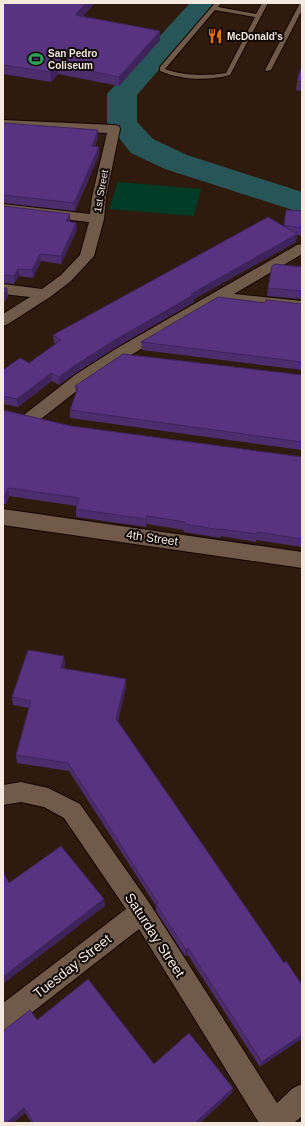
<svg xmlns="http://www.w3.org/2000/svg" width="305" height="1126" viewBox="0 0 305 1126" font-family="Arial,sans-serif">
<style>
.green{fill:#003c27}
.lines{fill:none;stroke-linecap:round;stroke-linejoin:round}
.river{fill:#285557;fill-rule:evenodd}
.lane-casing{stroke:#150600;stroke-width:2}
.street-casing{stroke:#150600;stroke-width:2}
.secondary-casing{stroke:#150600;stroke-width:2}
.lane{fill:#705a4a;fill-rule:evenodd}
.street{fill:#705a4a;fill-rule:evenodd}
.secondary{fill:#705a4a;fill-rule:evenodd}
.wall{fill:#4c2d6e}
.shaded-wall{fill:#3e245a}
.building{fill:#583480;stroke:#3e245a}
.labels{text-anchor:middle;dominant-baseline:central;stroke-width:4;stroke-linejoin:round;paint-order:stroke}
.far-poi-label{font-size:10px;font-weight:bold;fill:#f5e8df;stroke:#100804;text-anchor:start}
.far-street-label{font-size:10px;fill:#f5e8df;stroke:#100804}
.street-label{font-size:12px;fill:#f5e8df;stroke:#100804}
.near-street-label{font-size:14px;fill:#f5e8df;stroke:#100804}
</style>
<rect width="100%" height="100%" fill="#2e1b0d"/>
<path class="green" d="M118,182L201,189L194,216L109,209Z"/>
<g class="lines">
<path class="river" d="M190,3H217L137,95V122L153,139L187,155L302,192V213L165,169L131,153L107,123V94Z"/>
<g class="lane-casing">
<path id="lane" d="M215,3H221L218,7L256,14L262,3H268L230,75C208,81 181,80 160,71V67ZM215,10L255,17L226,73C207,76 183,76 165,69Z
M300,3H302V10L271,70L266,71L265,70Z"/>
</g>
<g class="street-casing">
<path id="street" d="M3,120L114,125L119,126L120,129L106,197L104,219L94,256L71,281L50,297L8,324L3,326V314L30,297L3,294V284L42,289L61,275L80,255L89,222L3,212V204L90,214L92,197L107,133L3,128Z
M302,244V254L234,294L302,301V311L220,302L126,358L87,383L37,422L31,424L25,422L23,418L25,414L75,375L114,350L297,245Z
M21,782L48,788L80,804L150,904L277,1103L293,1088L302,1084V1116L294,1123H259L139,929L12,1028L3,1032V1003L126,909L64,818L44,807L21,802L3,805V785Z"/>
</g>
<g class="secondary-casing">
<path id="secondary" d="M3,509L302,552V568L3,525Z"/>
</g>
<use href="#lane" class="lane"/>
<use href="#street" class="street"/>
<use href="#secondary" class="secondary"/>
</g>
<path class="wall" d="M3,3H95L82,17L160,31V40L119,86L58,74L51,82L3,74Z
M302,64V91L296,90L297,81Z
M3,123L98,137L95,147L99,155L75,211L3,203Z
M3,206L70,221V222L76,223L77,230L61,264L41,261L33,278L19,276L14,284L3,283Z
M286,210L302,211V236L297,235L296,242L194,299V302L113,349L74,374L59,385L52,381L18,407L3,404V370L29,363L56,344L54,343L53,335L284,226Z
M302,267V299L267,296L268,288Z
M265,303L302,304V370L142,350L141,342Z
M302,375V450L70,418V410L76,394L75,386Z
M3,410L71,426L302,457V547L256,540V542L221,536L220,538L184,532V530L147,524L146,527L76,517V509L77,506L9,496L6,504H3Z
M65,664L64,669L126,687L118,721L284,963L302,985L260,1067L188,955L185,956L156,911V906L69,771L17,763L16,755L29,708L13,705L12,697Z
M37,1020L154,1064L232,1093L200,1123H32L25,1113L13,1123Z"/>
<path class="shaded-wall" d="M86,3H95L76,24L75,15Z
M160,31V40L119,86V77Z
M57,64L58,74L51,82L50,72Z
M98,130V137L92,154V146Z
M99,147V155L75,211L74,203Z
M70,214V221L67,229L66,221Z
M76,223L77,230L61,264V256Z
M297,234L296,242L194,299V302L113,349L74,374L59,385V377L74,366L113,341L191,294Z
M40,254L41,261L33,278L32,270Z
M18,269L19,276L14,284V276Z
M7,288L8,296L3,305V296Z
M51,373L52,381L18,407L17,399Z
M8,488L9,496L6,504L5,496Z
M147,516V524L146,527V519Z
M64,656L65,664L62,676L61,668Z
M126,679V687L116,726V719Z
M104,899L105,906L3,984V977Z
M188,948V955L185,956L186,950Z
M302,1035V1039L260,1067L262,1062Z
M233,1088L232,1093L200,1123H195Z
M24,1108L25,1113L13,1123H6Z"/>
<path class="building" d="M3,3H86L75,15L160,31L119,77L57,64L50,72L3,65Z
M302,64V82L297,81Z
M3,123L98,130L92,146L99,147L74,203L3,195Z
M3,206L70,214L66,221L76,223L61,256L40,254L32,270L18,269L14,276L3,275Z
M286,210L302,211V228L284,225Z
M268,217L297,234L191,294H195L113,341L74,366L59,377L51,373L17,399L3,396V370L20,358L29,363L61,340L53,335Z
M275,264L302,267V291L268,288L272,266Z
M3,288H7L3,296Z
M218,297L265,303L266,300L302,304V362L141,342Z
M123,354L302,375V442L70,410L78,388L75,386Z
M3,410L71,426L302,457V539L257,532V534L221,529V530L185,524V522L147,516L146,519L76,509L79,498L8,488L5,496H3Z
M28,650L64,656L61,668L126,679L116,719L284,963L286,961L302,985V1035L262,1062L188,948L186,950L156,904L158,903L68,763L16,755L31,701L12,697Z
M61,846L104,899L3,977V872L9,883Z
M88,979L154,1064L189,1033L233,1088L195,1123H34L24,1108L6,1123H3V1031L30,1010L37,1020Z"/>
<defs>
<g id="restaurant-bare" transform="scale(1.2)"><path d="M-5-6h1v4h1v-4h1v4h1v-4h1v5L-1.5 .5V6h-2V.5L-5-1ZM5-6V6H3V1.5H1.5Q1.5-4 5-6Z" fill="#e8710a" stroke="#100804" stroke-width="2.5" paint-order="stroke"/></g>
<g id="stadium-bare" transform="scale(1.2)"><path d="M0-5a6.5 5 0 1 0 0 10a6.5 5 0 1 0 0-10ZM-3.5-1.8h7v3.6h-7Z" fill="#2e9e5b" stroke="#100804" stroke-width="2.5" paint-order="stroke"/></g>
</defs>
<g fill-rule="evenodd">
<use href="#restaurant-bare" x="215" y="36"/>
<use href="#stadium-bare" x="36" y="59"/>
</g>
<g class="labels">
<g class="far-poi-label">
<text x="227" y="36">McDonald's</text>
<text x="48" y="53">San Pedro<tspan x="48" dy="12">Coliseum</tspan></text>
</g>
<g class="far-street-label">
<text transform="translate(101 191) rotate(-80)">1st Street</text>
</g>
<g class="street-label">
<text transform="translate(152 538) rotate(8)">4th Street</text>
</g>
<g class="near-street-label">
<text transform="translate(155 935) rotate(57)">Saturday Street</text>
<text transform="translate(72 966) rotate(-38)">Tuesday Street</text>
</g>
</g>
<rect width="305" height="1126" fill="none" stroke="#f5e8df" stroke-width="8"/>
</svg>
